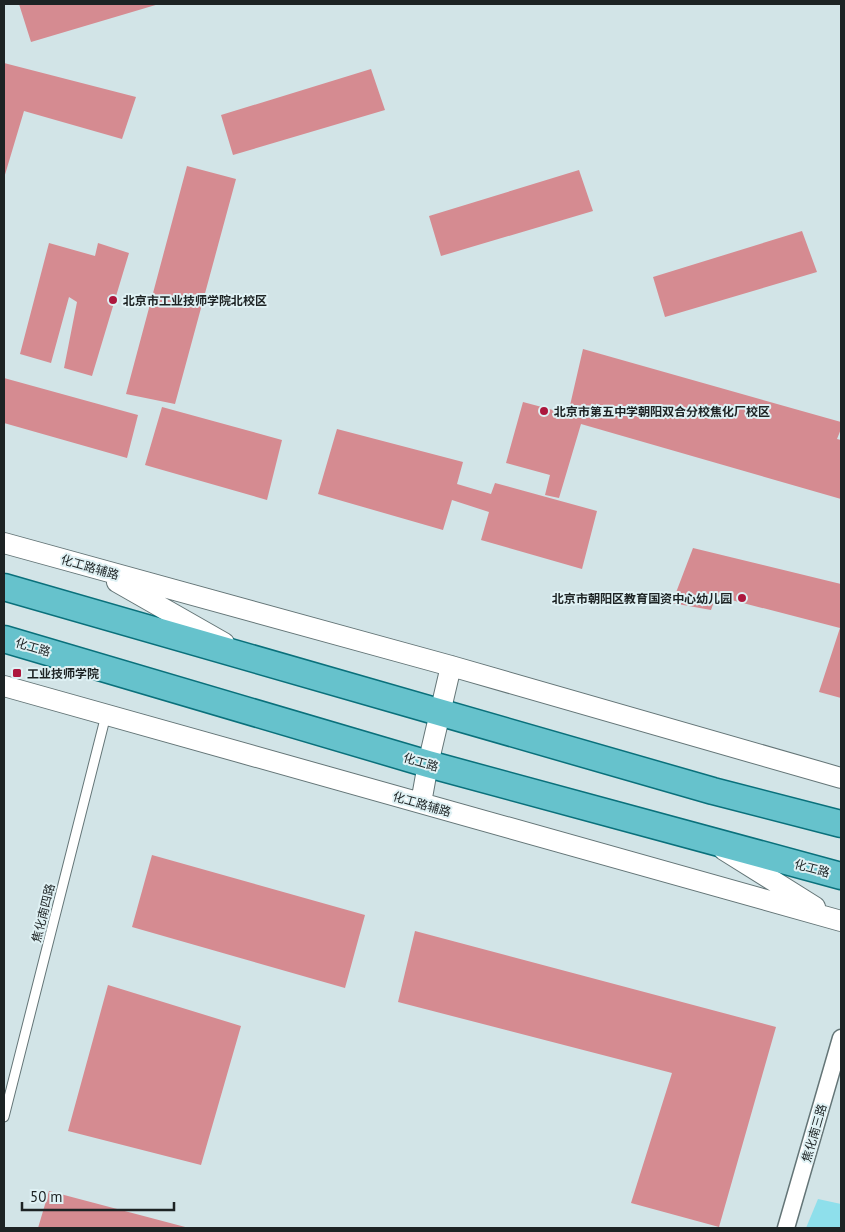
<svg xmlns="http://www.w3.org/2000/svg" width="845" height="1232" viewBox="0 0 845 1232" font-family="'PT Sans','Noto Sans SC',sans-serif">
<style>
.green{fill:#8edfeb}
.building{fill:#d58b91}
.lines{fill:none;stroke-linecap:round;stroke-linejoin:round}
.service-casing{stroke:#647577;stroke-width:11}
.minor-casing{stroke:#647577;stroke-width:19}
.tertiary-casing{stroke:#647577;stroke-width:22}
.primary-casing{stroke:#0a707b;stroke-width:29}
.service{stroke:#fff;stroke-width:9}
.minor{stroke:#fff;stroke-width:16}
.tertiary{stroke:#fff;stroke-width:20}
.primary{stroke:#66c2cc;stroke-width:26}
.poi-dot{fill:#ac173d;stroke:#dff1f4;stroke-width:2}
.labels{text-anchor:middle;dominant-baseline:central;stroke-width:4;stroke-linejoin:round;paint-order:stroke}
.poi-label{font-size:12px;font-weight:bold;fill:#1d2324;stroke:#dff1f4;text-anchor:start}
.street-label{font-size:12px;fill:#1d2324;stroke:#dff1f4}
</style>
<rect width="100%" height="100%" fill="#d2e4e7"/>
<path class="green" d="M818,1199L841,1204V1228H806Z"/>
<path class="building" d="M19,4H159L31,42Z
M4,63L136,97L122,139L24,111L4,178Z
M371,69L385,110L233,155L221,115Z
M187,166L236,179L175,404L126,394Z
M579,170L593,211L441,256L429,216Z
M802,231L817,272L665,317L653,277Z
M49,243L95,256L98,243L129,253L92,376L64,368L77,302L69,297L51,363L20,354Z
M583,349L841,422V429L837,439L841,440V499L581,424L559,498L545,495L550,475L506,463L523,402L568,414Z
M4,378L138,415L127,458L4,423Z
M162,407L282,440L267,500L145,465Z
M337,429L463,462L457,484L491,494L495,483L597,511L582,569L481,540L489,512L452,500L443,530L318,494Z
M693,548L841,584V698L819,692L840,628L716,596L711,610L672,603Z
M152,855L365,915L345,988L132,927Z
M415,931L776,1027L719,1227L631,1203L672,1073L398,1002Z
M108,985L241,1026L201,1165L68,1131Z
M49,1191L189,1228H38Z"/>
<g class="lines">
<g class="service-casing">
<path id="service" d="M4,1117L106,715"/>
</g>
<g class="minor-casing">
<path id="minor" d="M786,1228L841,1038"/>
</g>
<g class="tertiary-casing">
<path id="tertiary" d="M4,543L451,666L841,778
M117,582L224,643
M4,686L841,921
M421,803L428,764L451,666
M724,850L815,907"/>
</g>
<g class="primary-casing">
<path id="primary" d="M4,587L713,791L841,824
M4,639L428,764L841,876"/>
</g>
<use href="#service" class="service"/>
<use href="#minor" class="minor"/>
<use href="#tertiary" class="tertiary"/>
<use href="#primary" class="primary"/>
</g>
<g class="poi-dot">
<circle cx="113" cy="300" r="5"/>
<circle cx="544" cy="411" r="5"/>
<circle cx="742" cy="598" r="5"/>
<rect x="12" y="668" width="10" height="10" rx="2.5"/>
</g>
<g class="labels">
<g class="poi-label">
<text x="123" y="300">北京市工业技师学院北校区</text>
<text x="554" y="411">北京市第五中学朝阳双合分校焦化厂校区</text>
<text x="732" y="598" text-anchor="end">北京市朝阳区教育国资中心幼儿园</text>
<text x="27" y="673">工业技师学院</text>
</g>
<g class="street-label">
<text transform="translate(90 567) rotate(16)">化工路辅路</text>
<text transform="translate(33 647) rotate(16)">化工路</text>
<text transform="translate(421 762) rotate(16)">化工路</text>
<text transform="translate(422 804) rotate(16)">化工路辅路</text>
<text transform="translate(812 868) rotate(15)">化工路</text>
<text transform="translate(43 913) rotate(-76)">焦化南四路</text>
<text transform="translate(814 1133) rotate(-74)">焦化南三路</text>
</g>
</g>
<rect width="845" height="1232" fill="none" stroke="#1d2324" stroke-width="10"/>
<path d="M22 1202v8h152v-8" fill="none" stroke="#1d2324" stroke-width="2.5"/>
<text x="30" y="1202" font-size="15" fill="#1d2324" stroke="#dff1f4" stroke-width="4" paint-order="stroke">50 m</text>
</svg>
